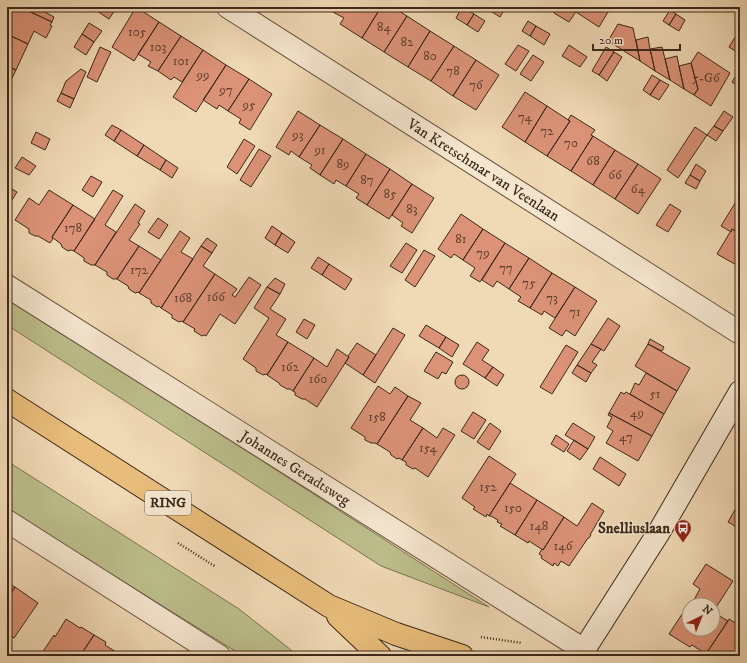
<svg xmlns="http://www.w3.org/2000/svg" width="747" height="663" viewBox="0 0 747 663" font-family="'IM FELL DW Pica',serif">
<style>
.green{fill:#bcbe8b;stroke:#7c7352}
.building{fill:#db9277;stroke:#3c281a}
.lines{fill:none;stroke-linecap:round;stroke-linejoin:round}
.street-casing{stroke:#695441;stroke-width:24}
.secondary-casing{stroke:#3c281a;stroke-width:24}
.primary-casing{stroke:#3c281a;stroke-width:24}
.path{stroke:#3c281a;stroke-width:2.5;stroke-dasharray:1 2;stroke-linecap:butt}
.street{stroke:#f5e6cf;stroke-width:22}
.secondary{stroke:#f5e6cf;stroke-width:22}
.primary{stroke:#e8bc7a;stroke-width:22}
.labels{text-anchor:middle;dominant-baseline:central;stroke-width:3;stroke-linejoin:round;paint-order:stroke}
.number-label{font-size:13px;fill:#644231}
.shield{fill:#f5e6cf;stroke:#746150;stroke-width:1}
.shield-label{font-size:14px;font-weight:bold;fill:#3c281a}
.street-label{font-size:15px;fill:#3c281a;stroke:#f5e6cf}
.poi-label{font-size:15px;font-weight:bold;fill:#3c281a;stroke:#f5e6cf;text-anchor:end}
</style>
<rect width="100%" height="100%" fill="#f0d9b5"/>
<filter id="stains"><feTurbulence type="fractalNoise" baseFrequency=".005" numOctaves="4"/><feColorMatrix values="0 0 0 0 .2 0 0 0 0 .09 0 0 0 0 .02 0 0 0 .5 -.17"/></filter>
<radialGradient id="worn" r=".72"><stop offset=".6" stop-color="#630" stop-opacity="0"/><stop offset="1" stop-color="#630" stop-opacity=".3"/></radialGradient>
<path class="green" d="M7,295L84,346L489,607L381,566L7,325Z
M7,461L239,609L291,650L296,656H243L7,509Z"/>
<path class="building" d="M7,7H20L52,22L50,25L52,26L46,38L34,31L28,44L7,34Z
M20,7H45L43,11L54,17L52,22Z
M99,7H117L109,19L97,11Z
M136,7L159,22L134,61L112,47Z
M336,7H381L362,38L340,24L344,18L333,12Z
M381,7H392L407,16L384,52L362,38Z
M462,7L474,14L467,25L456,18Z
M484,7H506L500,17Z
M558,7H579L569,22L554,13Z
M579,7H611L599,27L576,12Z
M730,7H740V13Z
M670,10L676,14L669,25L663,21Z
M474,14L485,21L478,32L467,25Z
M676,14L685,20L679,31L669,25Z
M407,16L430,31L408,67L384,52Z
M528,21L536,26L530,36L522,31Z
M159,22L181,36L158,71L148,66L151,62L138,54Z
M89,23L102,31L94,42L82,34Z
M618,24L633,28L640,61L608,41Z
M536,26L550,34L544,45L530,36Z
M740,29V54L729,47Z
M430,31L454,46L431,81L408,67Z
M7,34L28,44L16,70L7,66Z
M82,34L94,42L86,55L74,47Z
M181,36L203,50L182,82L174,77L171,80L158,71Z
M648,37L650,49L655,71L640,61L636,40Z
M518,45L529,51L516,71L505,64Z
M569,45L587,57L580,67L562,56Z
M454,46L476,60L453,96L431,81Z
M100,47L111,52L97,82L87,77Z
M606,47L614,52L599,75L592,71Z
M662,47L665,59L670,80L655,71L650,49Z
M203,50L226,65L196,112L173,97Z
M614,52L622,57L607,81L599,75Z
M698,52L730,73L711,106L694,95L698,89L691,63Z
M533,55L544,62L531,81L520,74Z
M677,56L679,66L684,89L670,80L665,59Z
M476,60L499,75L476,110L453,96Z
M691,63L698,89L694,95L684,89L679,66Z
M226,65L249,79L228,111L219,105L217,109L203,100Z
M7,66L16,70L7,88Z
M81,69L86,72L74,99L61,93L66,81Z
M737,74L740,76V87L732,82Z
M652,75L660,80L650,95L643,90Z
M249,79L272,94L250,130L239,123L241,119L228,111Z
M660,80L669,85L659,100L650,95Z
M525,92L547,106L525,142L502,127Z
M61,93L74,99L70,108L57,101Z
M547,106L570,121L547,156L525,142Z
M298,111L320,125L299,157L291,151L289,155L276,147Z
M724,111L733,117L723,131L714,126Z
M571,115L595,130L591,135L593,136L571,171L547,156L570,121L568,120Z
M112,125L121,130L114,141L105,135Z
M320,125L343,139L320,175L310,168L312,165L299,157Z
M714,126L723,131L716,141L707,135Z
M695,127L707,135L678,178L667,170Z
M121,130L144,145L137,156L114,141Z
M36,132L50,139L45,150L31,143Z
M593,136L615,150L593,185L571,171Z
M244,139L255,146L237,174L227,167Z
M343,139L366,154L346,186L336,180L334,184L320,175Z
M144,145L166,160L160,170L137,156Z
M259,149L271,156L251,187L240,180Z
M615,150L638,164L615,199L593,185Z
M366,154L390,169L367,205L356,198L359,194L346,186Z
M22,157L36,166L29,175L15,168Z
M166,160L178,168L172,178L160,170Z
M638,164L661,179L638,214L615,199Z
M696,164L706,171L700,181L690,175Z
M390,169L412,184L389,219L367,205Z
M690,175L700,181L696,189L685,183Z
M91,176L102,182L93,197L82,190Z
M412,184L434,198L412,233L401,226L403,223L392,215Z
M7,186L17,192L7,208Z
M49,190L73,205L52,237L53,239L50,243L38,236H35L29,233V229L15,220L29,198L39,205Z
M113,190L123,196L105,225L116,232L95,265H91L84,261V258L74,251Z
M737,200L740,202V234L732,229L731,232L721,226Z
M135,204L145,211L138,223L140,224L129,240L139,246L117,279H113L107,275V272L95,265Z
M670,204L681,211L668,232L656,225Z
M73,205L95,219L74,251L71,250L68,251L62,247L61,244L52,237Z
M461,214L483,229L463,260L454,254L451,258L438,249Z
M158,218L168,225L159,239L148,232Z
M272,226L282,233L275,245L265,238Z
M483,229L505,243L480,282L470,276L475,268L463,260Z
M732,229L740,234V267L717,254Z
M180,231L190,238L181,252L193,259L161,308L159,306L157,307L151,303V300L139,293Z
M282,233L295,242L288,253L275,245Z
M207,238L217,245L212,253L201,246Z
M406,243L417,250L402,273L390,266Z
M505,243L529,258L509,289L497,281L493,287L482,280Z
M139,246L161,260L139,293L138,292L135,293L129,289L128,286L117,279Z
M201,246L212,253L203,266L215,274L183,322L182,321L179,322L172,318V315L161,308Z
M424,250L435,256L415,287L405,280Z
M318,257L329,264L322,275L311,268Z
M529,258L552,273L530,308L518,301L521,297L509,289Z
M329,264L352,279L345,290L322,275Z
M552,273L575,287L555,318L544,311L542,315L530,308Z
M215,274L237,289L232,295L235,297L249,277L261,285L235,324L220,314L206,336L204,335L202,336L194,331L195,329L183,322Z
M275,278L285,284L280,294L267,287Z
M267,287L280,294L270,309L286,319L276,335L288,342L267,375L266,374L263,375L256,371V368L243,359L269,318L254,308Z
M575,287L597,301L575,336L566,330L562,336L549,328Z
M608,318L620,326L604,351L591,344Z
M304,319L315,325L307,339L296,332Z
M426,325L446,337L439,348L419,336Z
M393,328L405,335L375,383L363,375Z
M446,337L459,345L452,357L439,348Z
M650,339L664,347L662,351L648,344Z
M288,342L314,358L293,391L290,389H287L280,385L279,383L267,375Z
M477,342L489,350L482,360L493,367L485,378L463,364Z
M357,343L376,355L363,375L345,363L349,357L348,356Z
M591,344L601,349L592,362L597,365L591,373L577,365Z
M648,344L690,368L677,391L635,366Z
M566,345L578,352L552,394L540,387Z
M337,349L349,357L317,407L305,399H302L295,395V392L293,391L314,358L327,367Z
M436,352L453,362L446,374L442,372L438,379L424,371Z
M577,365L591,373L586,382L572,373Z
M493,367L504,375L497,386L485,378Z
M646,373L677,391L664,414L630,394L635,383L639,385Z
M455 382a7 7 0 1 1 14 0a7 7 0 1 1-14 0Z
M378,386L390,394L395,387L408,396L377,444L375,443H371L365,440V437L351,428Z
M621,392L624,394L626,392L664,414L652,436L609,413Z
M408,396L421,403L410,420L423,428L402,460L399,458L397,459L391,455L390,452L377,444Z
M473,412L486,420L474,439L461,431Z
M609,413L652,436L638,461L606,443L613,431L607,427L612,417L608,415Z
M490,423L501,431L489,450L477,442Z
M573,423L595,437L588,449L565,435Z
M423,428L437,438L443,428L455,435L428,477L415,468L413,469L406,465V462L402,460Z
M556,435L569,444L564,452L551,444Z
M574,440L588,449L580,460L567,451Z
M489,456L516,474L489,516L487,514L486,517L473,509L475,507L462,498Z
M600,457L626,474L619,486L593,469Z
M510,483L537,500L515,535L500,526L502,524L497,522L498,520L491,516H489Z
M537,500L564,517L543,550L529,541L528,543L515,535Z
M740,501V529L728,522Z
M592,503L604,511L590,535H591L589,538H588L569,566L561,561L558,566L554,563L553,566L541,558L542,556L539,554L542,549L543,550L564,517L577,526Z
M706,564L733,581L713,612L728,621L706,654L692,645L690,647L669,634L686,608L688,609L689,608V629H713V605H691L700,589L693,584Z
M7,583L15,587L7,599Z
M15,587L38,603L14,638L7,633V599Z
M66,619L80,628L81,627L94,635L80,656H40L54,635L55,637Z
M729,619L740,626V656H709L706,654Z
M94,635L106,642L105,645L116,652L114,656H80Z
M7,648L18,655L17,656H7Z"/>
<g class="lines">
<g class="street-casing">
<g id="street">
<path id="s1" d="M228,7L740,333"/>
<path id="s2" d="M7,286L584,650"/>
<path d="M7,521L219,656"/>
</g>
</g>
<g class="secondary-casing">
<path id="secondary" d="M580,656L659,532L740,392"/>
</g>
<g class="primary-casing">
<path id="primary" d="M7,400L329,606L396,634L462,656
M338,616L380,656"/>
</g>
<path class="path" d="M178,543L216,567
M481,637L522,643"/>
<use href="#street" class="street"/>
<use href="#secondary" class="secondary"/>
<use href="#primary" class="primary"/>
</g>
<defs>
<g id="bus-pin" transform="scale(0.9)"><path d="M0 17L-7.5 6A9.5 9.5 0 1 1 7.5 6Z" fill="#8f2418" stroke="#f5e6cf"/><path d="M-5-6H5V4H4V6H2V4H-2V6H-4V4H-5ZM-3.5-4V0h7V-4ZM-3.5 1.2v1.5H-2V1.2ZM2 1.2v1.5H3.5V1.2Z" fill="#fff"/></g>
</defs>
<g fill-rule="evenodd">
<use href="#bus-pin" x="683" y="528"/>
</g>
<g class="labels">
<g class="number-label">
<text x="384" y="27">84</text>
<text x="137" y="32">105</text>
<text x="407" y="42">82</text>
<text x="158" y="47">103</text>
<text x="430" y="56">80</text>
<text x="181" y="61">101</text>
<text x="453" y="71">78</text>
<text x="203" y="75">99</text>
<text x="706" y="78">5-G6</text>
<text x="476" y="85">76</text>
<text x="226" y="90">97</text>
<text x="249" y="105">95</text>
<text x="525" y="117">74</text>
<text x="547" y="131">72</text>
<text x="298" y="135">93</text>
<text x="571" y="143">70</text>
<text x="320" y="150">91</text>
<text x="593" y="161">68</text>
<text x="343" y="164">89</text>
<text x="615" y="175">66</text>
<text x="367" y="180">87</text>
<text x="638" y="189">64</text>
<text x="390" y="194">85</text>
<text x="412" y="209">83</text>
<text x="73" y="228">178</text>
<text x="461" y="239">81</text>
<text x="483" y="253">79</text>
<text x="506" y="268">77</text>
<text x="139" y="270">172</text>
<text x="529" y="283">75</text>
<text x="216" y="297">166</text>
<text x="183" y="298">168</text>
<text x="552" y="298">73</text>
<text x="575" y="312">71</text>
<text x="290" y="367">162</text>
<text x="318" y="379">160</text>
<text x="655" y="394">51</text>
<text x="637" y="413">49</text>
<text x="377" y="417">158</text>
<text x="626" y="437">47</text>
<text x="428" y="448">154</text>
<text x="488" y="487">152</text>
<text x="513" y="508">150</text>
<text x="539" y="526">148</text>
<text x="563" y="546">146</text>
</g>
<rect class="shield" x="145" y="491" width="46" height="24" rx="3"/>
<g class="shield-label">
<text x="168" y="503">RING</text>
</g>
<g class="street-label">
<text stroke="none"><textPath href="#s1" startOffset="303">Van Kretschmar van Veenlaan</textPath></text>
<text stroke="none"><textPath href="#s2" startOffset="341">Johannes Geradtsweg</textPath></text>
</g>
<g class="poi-label">
<text x="670" y="528">Snelliuslaan</text>
</g>
</g>
<rect width="747" height="663" fill="none" stroke="#f0d9b5" stroke-width="24"/>
<rect x="8" y="8" width="731" height="647" fill="none" stroke="#3c281a" stroke-width="2"/>
<rect x="12" y="12" width="723" height="639" fill="none" stroke="#3c281a"/>
<g transform="translate(701 617) rotate(43)"><circle r="19" fill="#f5e6cf" stroke="#ab9a87"/>
<path d="M0-3L7 15L0 10L-7 15Z" fill="#8f2418"/>
<text y="-6" font-size="11" font-weight="bold" text-anchor="middle" fill="#3c281a">N</text>
</g>
<path d="M593 44v6h87v-6" fill="none" stroke="#3c281a" stroke-width="2"/>
<text x="599" y="44" font-size="12" fill="#3c281a" stroke="#f5e6cf" stroke-width="3" paint-order="stroke">20 m</text>
<rect width="100%" height="100%" filter="url(#stains)"/>
<rect width="100%" height="100%" fill="url(#worn)"/>
</svg>
